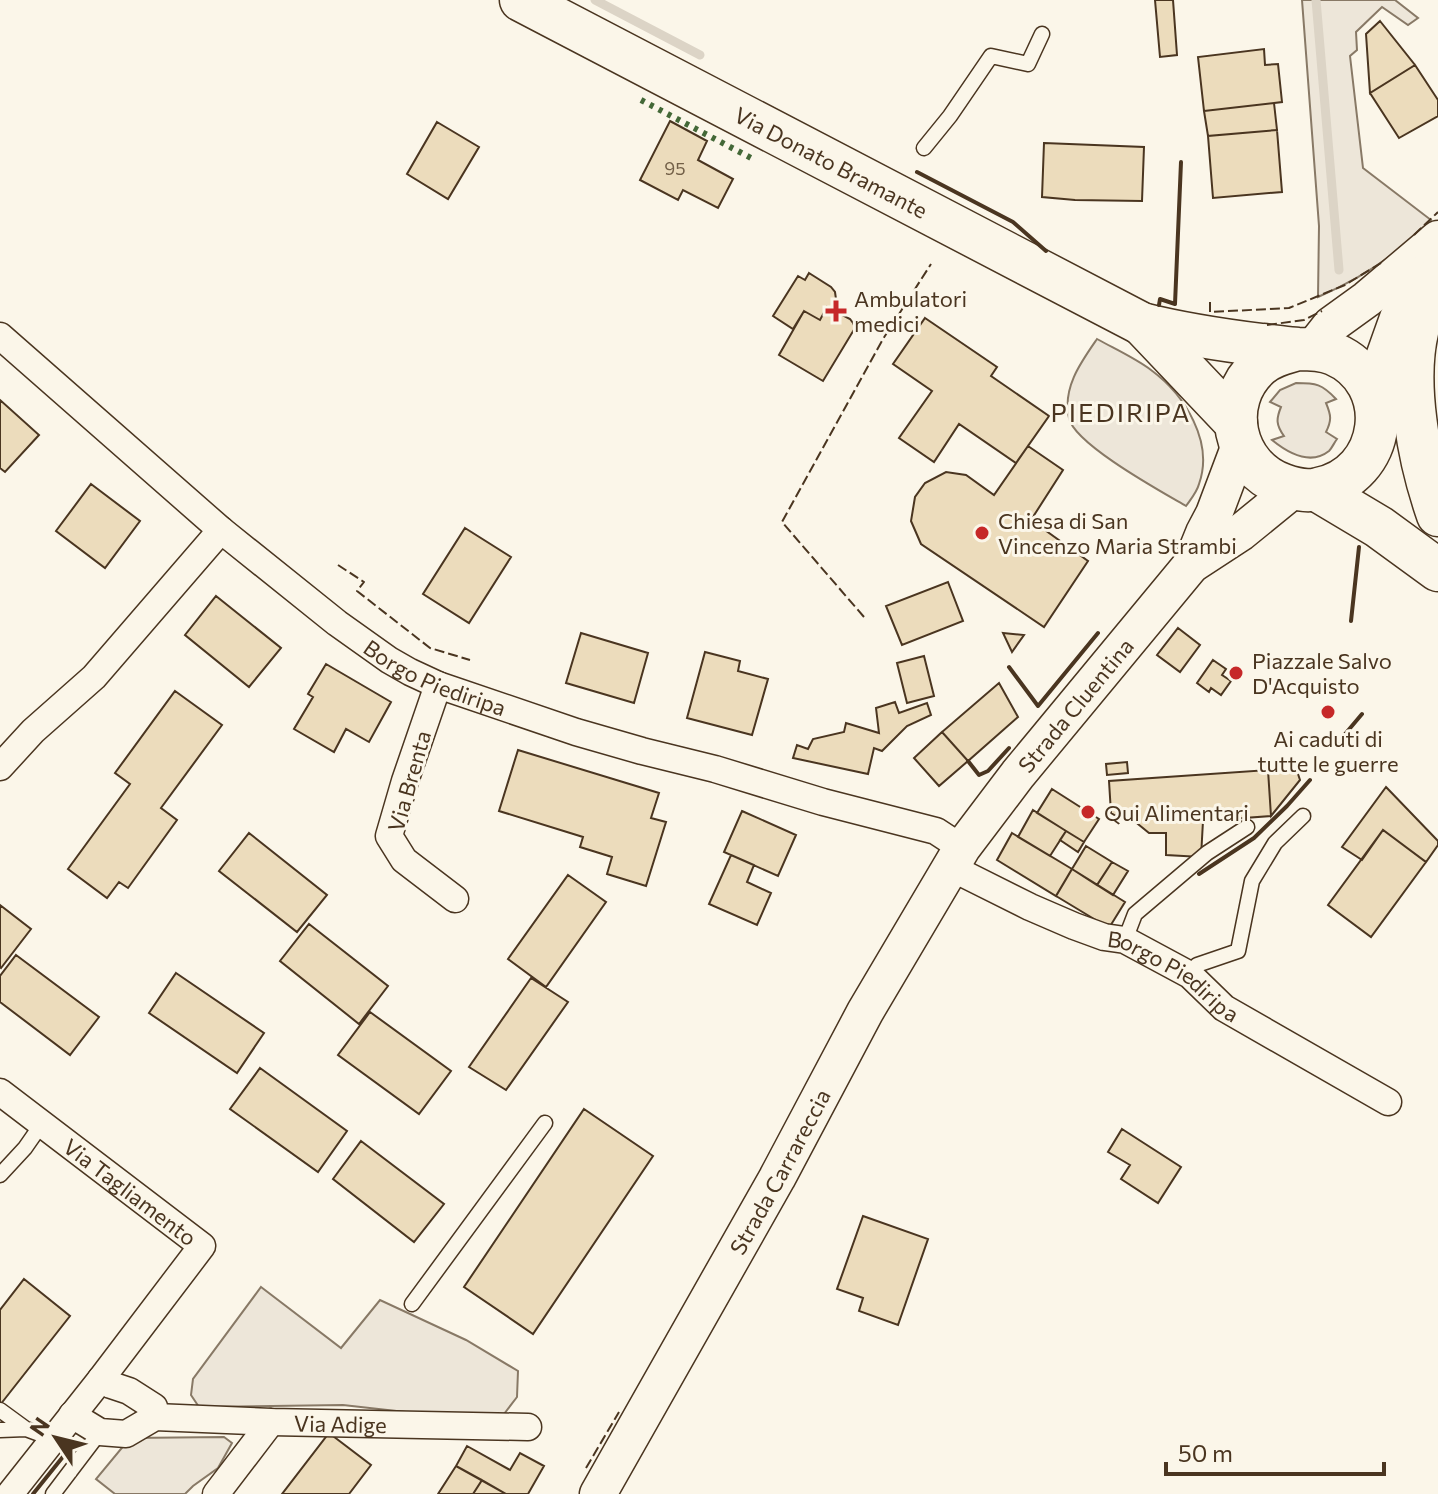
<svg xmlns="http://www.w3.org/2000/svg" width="1438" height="1494" viewBox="0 0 1438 1494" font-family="Commissioner,sans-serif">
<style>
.green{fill:#ede6d9;stroke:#887966;stroke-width:2}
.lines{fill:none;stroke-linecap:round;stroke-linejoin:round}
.stream{stroke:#dcd4c6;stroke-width:9}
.building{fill:#ecdcbc;stroke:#4a3520;stroke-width:2}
.lane-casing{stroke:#4a3520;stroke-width:17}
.street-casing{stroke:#4a3520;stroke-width:29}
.secondary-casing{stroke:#4a3520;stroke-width:39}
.primary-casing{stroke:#4a3520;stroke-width:45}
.lane{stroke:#fbf6e9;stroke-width:14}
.street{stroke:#fbf6e9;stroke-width:26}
.secondary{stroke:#fbf6e9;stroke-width:36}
.primary{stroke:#fbf6e9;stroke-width:42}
.hedge{stroke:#436837;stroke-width:6;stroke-dasharray:4 6;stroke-linecap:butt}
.fence{stroke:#4a3520;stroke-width:2;stroke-dasharray:10 4;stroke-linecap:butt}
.wall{stroke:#4a3520;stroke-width:4}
.poi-dot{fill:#c62828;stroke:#fbf6e9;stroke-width:3}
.labels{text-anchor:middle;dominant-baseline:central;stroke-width:6;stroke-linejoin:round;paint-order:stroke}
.number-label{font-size:18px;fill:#725f47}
.street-label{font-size:22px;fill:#4a3520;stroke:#fbf6e9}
.poi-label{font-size:22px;fill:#4a3520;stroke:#fbf6e9;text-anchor:start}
.quarter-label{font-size:26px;letter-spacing:2px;fill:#4a3520;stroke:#fbf6e9}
</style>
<rect width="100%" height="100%" fill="#fbf6e9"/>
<path class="green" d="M1302,0H1395L1418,18L1408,25L1382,7L1356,32L1357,50L1350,56L1363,168L1431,220C1399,254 1360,279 1318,297L1319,226Z
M1097,339C1115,349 1135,358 1151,370C1185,395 1214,442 1199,484C1197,492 1191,499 1186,506C1162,492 1074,444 1069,418C1062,388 1081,362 1097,339Z
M1296,383C1316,383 1322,384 1336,399L1326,403C1331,415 1332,420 1326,432L1337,439C1334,443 1332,448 1329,451C1310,466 1288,453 1272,440L1284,436C1276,425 1276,419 1281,407L1270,402L1280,390Z
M261,1287L341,1348L380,1300L466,1340L518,1371L517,1397L504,1414L432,1415L343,1405L199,1407L191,1395L193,1379Z
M224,1437L232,1443L218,1468L193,1486L185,1494H115L96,1479L130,1438Z"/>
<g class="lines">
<path class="stream" d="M595,0L700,55
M1316,0L1339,270"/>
</g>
<path class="building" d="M1155,0H1173L1177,55L1160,57Z
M1380,21L1415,65L1370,93L1366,34Z
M1264,49L1265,65L1278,64L1282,102L1204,111L1198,57Z
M1415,65L1438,100V116L1399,138L1370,93Z
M1274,103L1277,130L1208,136L1204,111Z
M670,121L707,141L698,160L733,179L718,208L683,190L678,200L640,180Z
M437,122L479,147L448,199L407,174Z
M1277,130L1282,192L1213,198L1208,136Z
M1044,143L1144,147L1142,201L1075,200L1042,197Z
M809,273L831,287L835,292L836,299L831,308L827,307L820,320L804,311L793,329L773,316L798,276L805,280Z
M827,307L850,319L853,323L855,328L823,381L779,355L804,311L820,320Z
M925,318L997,367L991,376L1049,416L1016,463L959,424L934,462L899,438L932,391L893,364Z
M0,400L39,435L5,472L0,468Z
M1028,446L1063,470L1031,520L1088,561L1044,627L921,544L911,521L915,497L925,483L946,472L966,475L994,495Z
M91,484L140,521L105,568L56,531Z
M465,528L511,557L469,623L423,594Z
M948,582L963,621L902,645L886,606Z
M216,596L281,648L249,687L185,635Z
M1178,628L1200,645L1180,672L1157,655Z
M581,633L648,653L634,703L566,683Z
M1003,633L1024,635L1012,652Z
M705,652L740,661L738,671L768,679L752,735L687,718Z
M924,656L934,696L907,703L897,663Z
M1213,660L1226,669L1222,675L1231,681L1221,695L1211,688L1209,692L1197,683Z
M326,664L391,702L369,742L346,729L334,752L294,729L313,697L308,694Z
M999,683L1018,717L968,761L942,732Z
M175,691L222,725L161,808L177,820L128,888L119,882L107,898L68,869L130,784L115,773Z
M895,702L899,713L927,703L931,715L907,726L882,751L874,748L868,774L793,758L797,745L808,749L813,739L844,732L846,723L879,733L876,708Z
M942,732L968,761L939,786L914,758Z
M518,750L659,793L651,818L666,822L646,886L607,874L612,857L580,847L583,837L499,811Z
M1127,762L1128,773L1107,775L1106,764Z
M1268,770L1271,816L1203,821L1201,857L1166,855V833H1149L1133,820L1121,819L1111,813L1109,781Z
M1268,770L1297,771L1300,780L1271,816Z
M1386,787L1438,841V845L1426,862L1383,830L1362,860L1342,847Z
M1052,789L1099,819L1084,842L1037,813Z
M1033,810L1066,831L1050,856L1018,837Z
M742,811L796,835L778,876L724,852Z
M1383,830L1426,862L1371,937L1328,905Z
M1066,831L1084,842L1078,852L1060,840Z
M249,833L327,895L297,932L219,871Z
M1012,833L1072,869L1056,896L997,860Z
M1086,846L1112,862L1097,885L1072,869Z
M731,855L754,865L747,882L771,893L757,925L709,904Z
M1112,862L1128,871L1113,895L1097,885Z
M1072,869L1125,902L1109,928L1056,896Z
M568,875L606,902L546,987L508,959Z
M0,905L31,929L1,968L0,967Z
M309,924L388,986L359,1024L280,961Z
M16,955L99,1017L70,1055L0,1002V976Z
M176,973L264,1033L237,1073L149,1013Z
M531,978L568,1002L506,1090L469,1067Z
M370,1012L451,1071L419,1114L338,1055Z
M260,1068L347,1131L318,1172L230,1109Z
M584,1109L653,1156L533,1334L464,1287Z
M1122,1129L1181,1167L1158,1203L1121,1179L1130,1165L1108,1152Z
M361,1141L444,1204L414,1242L333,1179Z
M863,1216L928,1239L898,1325L859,1311L863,1298L837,1289Z
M24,1279L70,1316L0,1405V1310Z
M329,1433L371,1465L349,1494H282Z
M467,1446L510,1470L520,1453L544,1466L528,1494H506L456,1466Z
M456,1466L482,1480L473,1494H438Z
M482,1480L506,1494H473Z"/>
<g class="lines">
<g class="lane-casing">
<path id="lane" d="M924,148L950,116L991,56L1028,64L1042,34
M1125,940L1135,914L1207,853L1247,827
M1190,975L1197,965L1238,951L1252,881L1275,843L1303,816
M0,1175L25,1148L41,1125
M412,1304L545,1123
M0,1410L26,1429L53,1439
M0,1430L26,1429
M53,1494L100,1432"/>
</g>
<g class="street-casing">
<g id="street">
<path id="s1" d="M0,336L221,530L337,623L389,660L410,672L438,685L576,732L642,751L715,769L823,802L936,831L962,848"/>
<path d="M438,685L405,781L389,836L404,860L455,899"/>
<path d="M0,767L33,731L94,677L221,530"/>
<path id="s2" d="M950,867L1030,907L1074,926L1104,937L1125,940L1190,975L1224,1008L1388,1102"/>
<path id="s3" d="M0,1092L202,1246L101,1379L10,1494"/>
<path d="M101,1379L111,1385L129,1391L154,1407L155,1417"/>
<path id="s4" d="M72,1415L100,1432L126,1434L155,1417L271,1422L528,1427"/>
<path d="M216,1494L271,1422"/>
</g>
</g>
<g class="secondary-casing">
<g id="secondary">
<path d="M1313,348L1331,325L1367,299L1438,239"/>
<path d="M1372,391L1398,318L1425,273"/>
<path d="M1191,565L1204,533L1214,514L1240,445"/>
<path id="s5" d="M598,1494L777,1178L865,1012L962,848L1018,774L1191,565L1240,533L1294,489"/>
</g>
</g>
<g class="primary-casing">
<g id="primary">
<path id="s6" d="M521,0L1142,324C1182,334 1221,340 1262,345C1274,346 1286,348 1298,349C1310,349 1322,349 1334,354C1399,382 1387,476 1318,489C1306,492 1294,489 1283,485C1233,467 1219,402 1259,366C1270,356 1284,353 1298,349"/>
<path d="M1438,278C1432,293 1423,308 1419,324C1403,380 1419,461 1438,515"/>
<path d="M1142,324L1236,423"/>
<path d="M1317,490L1379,527L1438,570"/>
</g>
</g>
<use href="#lane" class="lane"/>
<use href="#street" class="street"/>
<use href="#secondary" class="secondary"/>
<use href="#primary" class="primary"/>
<path class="hedge" d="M641,100L753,159"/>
<path class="fence" d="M1414,235L1438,212
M1210,302V312L1289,308L1345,285L1381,263
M1267,325L1304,320L1322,311
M338,565L364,582L357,591L430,648L470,660
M864,617L782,522L883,339L931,264
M586,1468L619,1412"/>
<path class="wall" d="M917,172L1013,222L1046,251
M1159,305L1160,299L1175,304L1181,162
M1351,621L1359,547
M1009,667L1038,706L1098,633
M1335,746L1362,714
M968,761L979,775L988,771L1009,748
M1199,874L1254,838L1287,806L1310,780
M33,1494L66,1453"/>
</g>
<g class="poi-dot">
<path d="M832 299h8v8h8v8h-8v8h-8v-8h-8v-8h8z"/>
<circle cx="982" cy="533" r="8"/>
<circle cx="1236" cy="673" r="8"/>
<circle cx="1328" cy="712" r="8"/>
<circle cx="1088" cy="812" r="8"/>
</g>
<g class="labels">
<g class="number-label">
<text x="675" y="168">95</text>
</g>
<g class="street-label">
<text stroke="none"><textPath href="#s6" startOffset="350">Via Donato Bramante</textPath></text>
<text stroke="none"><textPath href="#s1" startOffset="556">Borgo Piediripa</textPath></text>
<text stroke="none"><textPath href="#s5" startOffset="924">Strada Cluentina</textPath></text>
<text transform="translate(409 781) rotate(-74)">Via Brenta</text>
<text stroke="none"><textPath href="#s2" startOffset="250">Borgo Piediripa</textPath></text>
<text stroke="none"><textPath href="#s5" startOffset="370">Strada Carrareccia</textPath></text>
<text stroke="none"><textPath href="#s3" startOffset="164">Via Tagliamento</textPath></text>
<text stroke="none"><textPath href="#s4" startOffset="278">Via Adige</textPath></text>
</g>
<g class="poi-label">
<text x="854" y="298">Ambulatori<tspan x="854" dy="25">medici</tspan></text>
<text x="998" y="520">Chiesa di San<tspan x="998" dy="25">Vincenzo Maria Strambi</tspan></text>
<text x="1252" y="660">Piazzale Salvo<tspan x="1252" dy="25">D'Acquisto</tspan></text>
<text x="1328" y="738" text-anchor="middle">Ai caduti di<tspan x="1328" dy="25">tutte le guerre</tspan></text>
<text x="1104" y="812">Qui Alimentari</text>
</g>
<g class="quarter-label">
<text x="1121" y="411">PIEDIRIPA</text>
</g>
</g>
<g transform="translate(56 1438) rotate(305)" stroke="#fbf6e9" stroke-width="6" paint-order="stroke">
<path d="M0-6L14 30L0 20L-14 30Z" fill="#4a3520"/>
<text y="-12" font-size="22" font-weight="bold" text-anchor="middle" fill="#4a3520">N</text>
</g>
<path d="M1166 1462v12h218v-12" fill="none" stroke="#4a3520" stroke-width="4"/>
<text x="1178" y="1462" font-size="24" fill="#4a3520" stroke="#fbf6e9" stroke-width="6" paint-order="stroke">50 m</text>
</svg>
